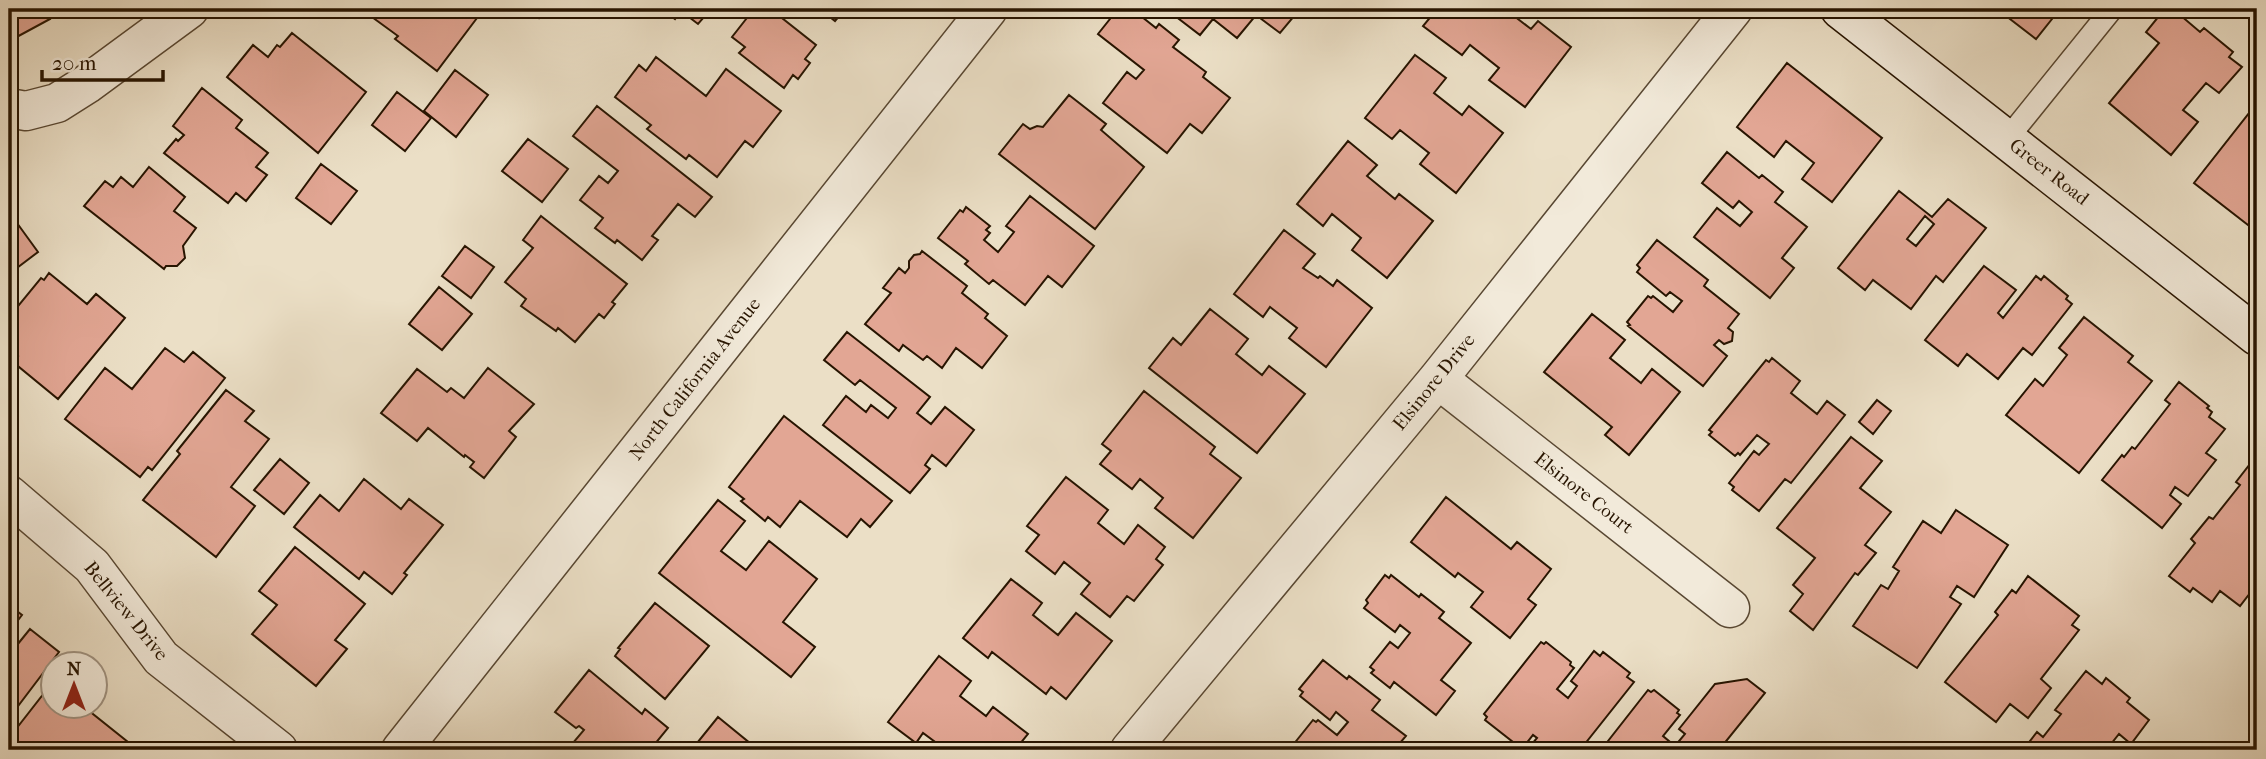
<svg xmlns="http://www.w3.org/2000/svg" width="2266" height="759" viewBox="0 0 2266 759" font-family="'IM FELL French Canon',serif">
<style>
.building{fill:#e2a694;stroke:#271400;stroke-width:2;fill-rule:evenodd}
.lines{fill:none;stroke-linecap:round;stroke-linejoin:round}
.lane-casing{stroke:#584732;stroke-width:24}
.street-casing{stroke:#584732;stroke-width:41}
.secondary-casing{stroke:#271400;stroke-width:41}
.lane{stroke:#f2eada;stroke-width:21}
.street{stroke:#f2eada;stroke-width:38}
.secondary{stroke:#f2eada;stroke-width:38}
.labels{text-anchor:middle;dominant-baseline:central;stroke-width:6;stroke-linejoin:round;paint-order:stroke}
.street-label{font-size:19px;fill:#271400;stroke:#f2eada}
</style>
<rect width="100%" height="100%" fill="#ebdfc6"/>
<filter id="stains"><feTurbulence type="fractalNoise" baseFrequency=".00286" numOctaves="4"/><feColorMatrix values="0 0 0 0 .2 0 0 0 0 .09 0 0 0 0 .02 0 0 0 .5 -.17"/></filter>
<radialGradient id="worn" r=".72"><stop offset=".6" stop-color="#630" stop-opacity="0"/><stop offset="1" stop-color="#630" stop-opacity=".3"/></radialGradient>
<path class="building" d="M9,9H45L50,19L13,39L9,30Z
M361,9H473L480,14L437,71L395,39L398,36Z
M528,9H547L539,18Z
M662,9H711L698,24L681,11L675,19Z
M754,9H758L769,17L773,11L816,45L805,59L810,63L798,79L793,75L784,88L739,53L745,47L732,37Z
M820,9H845L835,21Z
M1118,9H1132L1156,28L1159,24L1179,40L1173,47L1206,72L1203,77L1230,98L1202,133L1190,124L1167,153L1103,103L1127,72L1136,79L1144,70L1098,34Z
M1166,9H1300L1280,33L1256,15L1237,38L1213,19L1200,35Z
M1437,9H1505L1531,29L1538,21L1571,47L1525,107L1489,80L1499,68L1470,45L1462,55L1423,26Z
M1997,9H2068L2061,17L2056,14L2036,39Z
M2173,9L2200,32L2204,28L2233,52L2229,57L2242,67L2219,93L2206,83L2183,110L2198,122L2171,155L2109,103L2159,43L2146,32L2163,11L2167,15Z
M292,33L366,92L318,153L227,77L253,45L268,57L277,45L280,47Z
M1415,55L1446,78L1434,93L1462,115L1469,106L1503,133L1456,193L1420,164L1429,153L1400,130L1392,139L1365,118Z
M656,57L706,96L726,69L781,111L753,147L745,141L717,177L689,155L686,159L647,129L651,125L615,97L639,65L646,71Z
M1787,63L1882,138L1832,202L1802,179L1814,163L1786,141L1774,157L1737,127Z
M455,70L488,95L456,137L424,111Z
M202,88L242,120L236,128L268,153L256,167L267,175L246,201L236,193L228,203L164,153L176,139L178,141L184,135L173,126Z
M397,92L431,118L405,151L372,125Z
M1069,95L1106,124L1101,130L1144,167L1095,229L999,154L1023,124L1030,129L1037,126L1043,127Z
M2257,103V232L2194,183Z
M597,106L712,197L695,217L678,204L652,236L658,240L642,260L617,240L615,243L595,228L603,218L580,200L599,176L608,183L618,171L573,136Z
M528,139L568,169L542,202L502,171Z
M1348,141L1377,165L1367,176L1395,199L1399,194L1433,221L1387,278L1352,250L1361,238L1332,214L1323,226L1297,204Z
M1727,152L1759,178L1762,175L1783,192L1775,202L1807,227L1782,258L1794,268L1770,298L1694,237L1717,208L1740,226L1752,212L1739,201L1733,208L1702,183Z
M321,164L357,191L331,224L296,198Z
M149,167L185,197L174,211L196,228L183,246L185,258L177,266H166L164,269L84,206L105,181L113,187L121,177L133,187Z
M1899,191L1932,217L1948,199L1986,228L1943,282L1936,276L1911,309L1873,280L1865,290L1838,268ZM1925,216L1934,224L1916,246L1907,239Z
M1030,196L1094,246L1062,287L1048,276L1025,305L993,280L989,284L965,264L968,261L938,238L960,210L963,212L966,207L990,226L986,230L990,233L984,240L998,252L1014,232L1006,226Z
M9,212L38,252L9,274Z
M541,216L627,284L612,302L615,304L604,318L599,314L575,342L558,328L556,331L521,306L526,299L505,282L533,248L523,240Z
M1284,230L1315,254L1303,268L1318,278L1320,276L1333,286L1337,280L1372,308L1326,367L1289,338L1297,328L1270,307L1263,317L1234,294Z
M1657,240L1708,280L1704,286L1739,314L1728,328L1733,332L1732,341L1724,344L1719,340L1714,345L1727,356L1703,386L1628,326L1630,325L1627,322L1648,296L1651,298L1653,296L1673,312L1682,301L1670,292L1666,296L1637,272L1640,268L1637,265Z
M465,246L494,267L471,298L442,276Z
M922,251L967,286L962,293L988,314L985,318L1007,336L982,368L956,348L942,368L927,356L923,360L903,345L899,351L865,324L891,293L883,288L899,268L905,273L909,268V261L914,255L920,254Z
M1984,266L2016,290L1998,313L2003,318L2036,276L2041,280L2044,276L2068,296L2066,299L2072,304L2032,355L2023,348L1998,379L1967,354L1958,366L1925,340Z
M49,273L87,304L96,294L125,318L58,399L13,362L18,356L9,348V317L41,278L44,280Z
M439,287L472,314L442,350L409,324Z
M1210,309L1248,339L1236,354L1262,375L1269,366L1305,394L1257,453L1149,368L1173,338L1181,345Z
M1592,314L1625,340L1610,358L1641,383L1652,369L1680,392L1629,455L1605,435L1612,427L1544,372Z
M2084,317L2133,356L2128,362L2152,381L2079,473L2006,415L2035,379L2043,386L2067,355L2059,348Z
M847,332L930,397L917,413L931,424L945,407L974,430L946,466L932,455L925,465L930,469L910,493L823,425L846,396L866,412L871,405L888,418L896,408L860,380L855,385L824,360Z
M165,348L184,362L193,352L225,378L152,470L148,467L140,477L65,419L105,368L132,389Z
M1772,358L1800,381L1791,393L1817,414L1827,401L1845,415L1791,483L1785,479L1759,511L1732,490L1734,487L1729,483L1754,451L1759,455L1769,444L1757,435L1740,455L1738,453L1735,456L1709,435L1712,432L1709,430L1766,360L1769,362Z
M488,368L534,404L509,431L516,437L484,478L470,467L474,462L465,455L464,457L428,428L417,441L381,413L417,369L447,392L451,388L464,398Z
M2179,382L2209,406L2207,408L2212,412L2209,417L2225,429L2206,453L2216,460L2188,496L2175,487L2170,495L2181,504L2162,528L2102,480L2122,455L2124,457L2132,447L2135,449L2170,404L2165,400Z
M226,390L254,411L245,421L269,439L231,487L255,506L216,557L143,500L180,454L177,451Z
M1144,391L1215,447L1210,454L1241,478L1193,538L1155,508L1163,498L1140,479L1132,489L1100,464L1111,451L1102,444Z
M1877,400L1891,411L1873,434L1859,422Z
M784,416L892,501L870,527L861,519L847,537L800,501L780,527L768,517L765,521L741,501L744,499L729,487Z
M1851,437L1882,461L1860,488L1891,512L1865,545L1876,553L1858,575L1855,573L1813,630L1790,611L1803,594L1793,585L1815,558L1777,528Z
M2257,455V584L2240,606L2220,591L2212,602L2193,588L2190,592L2169,576L2195,543L2191,539L2209,517L2213,519L2240,485L2236,482Z
M280,459L309,483L284,514L254,490Z
M1066,477L1108,510L1098,523L1124,544L1138,525L1165,547L1156,559L1163,565L1134,601L1127,596L1110,617L1081,594L1090,583L1064,562L1055,574L1026,551L1039,535L1027,526Z
M364,479L401,509L409,499L443,525L404,573L407,575L392,594L364,572L359,579L294,527L320,495L339,511Z
M1446,497L1511,549L1517,542L1551,569L1528,599L1536,605L1510,638L1471,607L1483,592L1458,573L1455,577L1411,542Z
M718,500L745,521L721,551L746,570L769,541L817,579L783,622L815,647L791,677L659,573Z
M1956,510L2008,545L1974,597L1957,586L1950,597L1961,604L1917,668L1853,626L1881,585L1888,589L1899,571L1893,567L1923,521L1941,533Z
M295,547L365,604L335,640L347,649L316,686L252,634L277,605L259,591Z
M1385,575L1389,578L1391,575L1419,597L1421,594L1444,612L1439,618L1471,643L1441,680L1455,691L1436,715L1394,682L1390,688L1371,673L1374,670L1370,667L1390,642L1398,648L1410,633L1400,625L1395,632L1364,608L1368,603L1366,600Z
M2028,576L2079,616L2072,625L2079,630L2041,679L2051,688L2028,718L2010,704L1996,722L1945,682L1998,615L1995,612L2012,590L2016,593Z
M1011,579L1042,603L1033,615L1058,635L1076,613L1112,641L1066,699L1051,687L1046,694L992,652L988,658L963,638Z
M655,603L709,646L665,699L615,656L620,649L618,648Z
M9,605L22,615L9,632Z
M30,629L59,652L9,718V647L13,650Z
M1541,642L1544,644L1546,642L1571,662L1570,665L1574,668L1557,689L1568,698L1577,686L1571,681L1594,651L1600,656L1603,652L1630,673L1627,677L1634,682L1580,750H1530L1528,749L1537,738L1533,735L1522,749L1485,720L1487,717L1484,714Z
M939,656L971,681L960,696L986,716L993,707L1028,734L1015,750H946L923,733L916,743L888,722Z
M1323,660L1347,679L1349,676L1380,700L1372,710L1406,736L1394,750H1294L1296,747L1293,745L1313,720L1316,722L1318,720L1337,735L1348,722L1336,712L1330,720L1300,696L1303,692L1299,689Z
M589,670L642,714L645,709L668,728L654,745L661,750H567L584,730L579,726L576,728L555,712Z
M2086,671L2102,684L2106,678L2130,698L2127,702L2149,720L2131,744L2119,734L2111,744L2119,750H2023L2037,732L2043,737L2061,714L2055,710Z
M1747,679L1765,693L1719,750H1601L1648,690L1651,692L1654,690L1679,710L1677,713L1680,715L1663,736L1675,746L1685,734L1679,729L1715,684Z
M52,683V706H91L88,710L138,750H9V738Z
M718,717L751,744L746,750H696L693,748Z"/>
<g class="lines">
<g class="lane-casing">
<path id="lane" d="M2007,139L2112,9"/>
</g>
<g class="street-casing">
<path id="street" d="M9,108L26,111L57,103L87,84L189,9
M1438,379L1730,608
M9,495L92,566L161,658L278,750
M401,750L988,9
M1130,750L1438,379L1733,9"/>
</g>
<g class="secondary-casing">
<path id="secondary" d="M1840,9L2257,336"/>
</g>
<use href="#lane" class="lane"/>
<use href="#street" class="street"/>
<use href="#secondary" class="secondary"/>
</g>
<g class="labels">
<g class="street-label">
<text transform="translate(2049 172) rotate(38)">Greer Road</text>
<text transform="translate(695 379) rotate(-52)">North California Avenue</text>
<text transform="translate(1434 382) rotate(-51)">Elsinore Drive</text>
<text transform="translate(1584 493) rotate(38)">Elsinore Court</text>
<text transform="translate(126 611) rotate(51)">Bellview Drive</text>
</g>
</g>
<rect width="2266" height="759" fill="none" stroke="#ebdfc6" stroke-width="35"/>
<rect x="10" y="10" width="2245" height="738" fill="none" stroke="#271400" stroke-width="3.5"/>
<rect x="18" y="18" width="2231" height="724" fill="none" stroke="#271400" stroke-width="2"/>
<g transform="translate(74 685)"><circle r="33" fill="#f2eada" stroke="#a19483" stroke-width="2"/>
<path d="M0-5L12 26L0 18L-12 26Z" fill="#8f2418"/>
<text y="-10" font-size="19" font-weight="bold" text-anchor="middle" fill="#271400">N</text>
</g>
<path d="M42 70v10h121v-10" fill="none" stroke="#271400" stroke-width="3.5"/>
<text x="52" y="70" font-size="21" fill="#271400" stroke="#f2eada" stroke-width="5" paint-order="stroke">20 m</text>
<rect width="100%" height="100%" filter="url(#stains)"/>
<rect width="100%" height="100%" fill="url(#worn)"/>
</svg>
